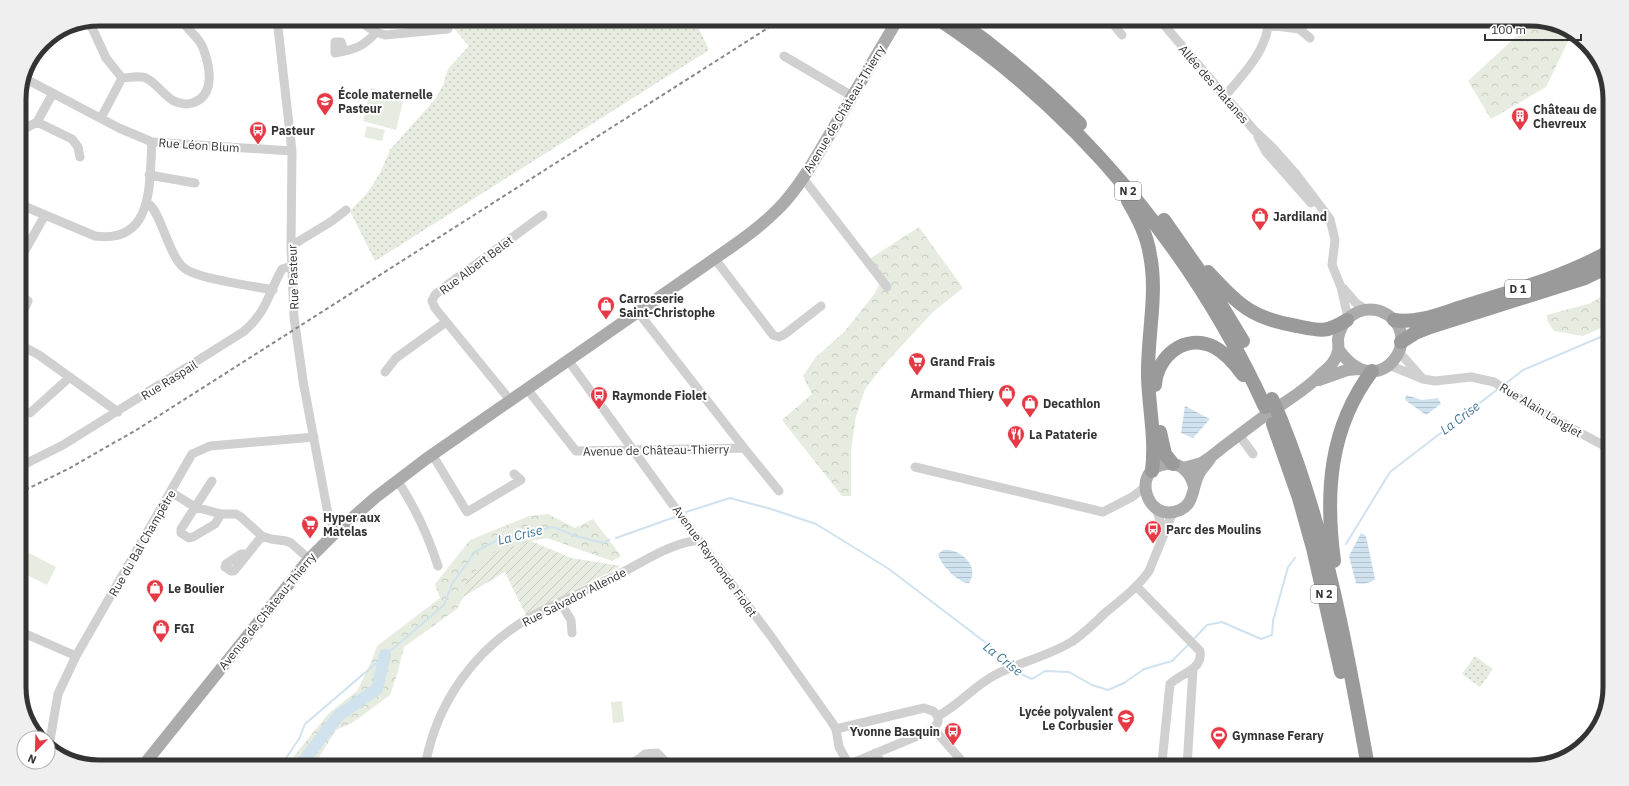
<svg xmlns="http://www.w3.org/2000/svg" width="1629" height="786" viewBox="0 0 1629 786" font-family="'IBM Plex Sans',sans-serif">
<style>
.grass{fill:url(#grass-dots)}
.forest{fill:url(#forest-crowns)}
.garden{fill:url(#garden-furrows)}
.pitch{fill:#e6ecdf}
.water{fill:url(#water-rules)}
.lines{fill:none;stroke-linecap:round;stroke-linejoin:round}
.stream{stroke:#cfe2ee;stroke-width:2}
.river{stroke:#cfe2ee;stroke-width:12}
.minor{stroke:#d0d0d0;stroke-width:9}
.major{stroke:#ababab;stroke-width:12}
.highway{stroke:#9a9a9a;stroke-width:14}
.rail{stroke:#888;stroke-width:2;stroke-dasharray:4 3;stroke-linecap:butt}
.highway-bridge{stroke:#9a9a9a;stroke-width:14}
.labels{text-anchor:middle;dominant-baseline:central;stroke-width:4;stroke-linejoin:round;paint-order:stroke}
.shield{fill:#fff;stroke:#707070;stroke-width:1}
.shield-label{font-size:11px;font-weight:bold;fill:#333}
.street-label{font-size:12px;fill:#333;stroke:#fff}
.poi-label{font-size:12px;font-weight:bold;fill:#333;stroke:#fff;text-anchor:start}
.water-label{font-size:13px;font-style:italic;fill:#3f7597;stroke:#fff}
.rim{fill:none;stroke:#333;stroke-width:5}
</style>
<defs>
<pattern id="grass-dots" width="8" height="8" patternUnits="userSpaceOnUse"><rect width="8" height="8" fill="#e6ecdf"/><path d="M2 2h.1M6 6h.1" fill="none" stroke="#c6cbc0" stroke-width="1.8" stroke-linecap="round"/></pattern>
<pattern id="forest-crowns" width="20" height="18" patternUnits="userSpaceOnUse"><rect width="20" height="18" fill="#e6ecdf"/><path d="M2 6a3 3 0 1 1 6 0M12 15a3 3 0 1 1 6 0" fill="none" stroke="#c6cbc0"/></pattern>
<pattern id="garden-furrows" width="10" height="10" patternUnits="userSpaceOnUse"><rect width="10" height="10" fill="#e6ecdf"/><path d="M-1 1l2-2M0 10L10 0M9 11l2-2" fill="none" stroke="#c6cbc0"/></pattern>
<pattern id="water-rules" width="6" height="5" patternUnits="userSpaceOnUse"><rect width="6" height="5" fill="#cfe2ee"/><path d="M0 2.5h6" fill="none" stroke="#b2c2cd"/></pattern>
</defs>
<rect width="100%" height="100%" fill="#fff"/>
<path class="grass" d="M446,19H692L697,25L709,50L375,261L350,211L368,192L380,173L390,150L436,98L443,85L448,69L469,46Z
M1475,656L1493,669L1480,687L1462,674Z"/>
<path class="forest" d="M1534,20L1565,27L1572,33L1546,87L1491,119L1468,81Z
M919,227L963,288L933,312L883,366L865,389L856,416L851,451V496H842L782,420L812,394L803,376L815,358L845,331L875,293L882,278L868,260Z
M1610,291V324L1583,336L1554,331L1547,320V315L1591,303Z
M548,514L575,528L593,519L621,556L612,561L547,538L531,541L467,583L463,597L457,609L404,647L397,675L390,695L352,723L336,730L313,767H285L329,713L357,691L372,660L377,646L440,598L435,584L470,540L529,516Z"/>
<path class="garden" d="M531,541L571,558L621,566L526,615L505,572L463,597L466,583L489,554Z"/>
<path class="pitch" d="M371,88L404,97L396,130L363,121Z
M367,126L385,130L382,141L364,137Z
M21,549L56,567L47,585L19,571V552Z
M622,701L624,722L613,723L611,702Z"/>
<path class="water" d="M1406,395L1422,400L1438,398L1441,404L1426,415L1405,400Z
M1185,406L1210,419L1193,438L1181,433Z
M1361,533L1366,536L1375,579C1371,583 1362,585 1356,583L1349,556Z
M943,550C959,548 981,566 969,583C959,584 940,564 938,554Z"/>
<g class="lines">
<path class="stream" d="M1504,385L1523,370L1610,333
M686,512L730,498L771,509L816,524L889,569L990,646L1011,665
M616,538L675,517
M1346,544L1390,472L1498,389
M1193,640L1207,625L1222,622L1261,639L1272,635L1273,621L1288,567L1295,558
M1016,669L1023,675L1032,679L1045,671L1069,672L1092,685L1108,690L1124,683L1144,669L1172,661L1190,643
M280,767L299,739L305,724L444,605L452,584L475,552L499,539L553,527L576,536L603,543L609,540"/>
<path class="river" d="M299,767L339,715L377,689L385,655"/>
<path class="minor" d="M277,19L292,151L291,246L294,317L303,381L328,514L336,532
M355,19L376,32
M1109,19L1122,35
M1159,19L1254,130L1272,147L1296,174L1330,219L1335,240L1332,265L1341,287L1348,318
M89,21L106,58L122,78L101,118
M1269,25L1299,29L1312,19
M1299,29L1310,38
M344,51L341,42H335V53C353,50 364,47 376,32L385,35L448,29
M784,56L852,96
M24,78L119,128L152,142L292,151
M122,78C129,78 139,75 146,78C156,83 163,94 172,100C178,103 186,105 192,103C216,96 210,66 203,48C199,36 186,30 181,19
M1225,96C1245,72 1267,51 1269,19
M37,122L72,139L78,147L80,157
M19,132L37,122L53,93
M1258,137L1266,152L1311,203
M149,175L195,183
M803,178L887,287
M147,203C160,208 168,255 184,268C198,279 253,286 273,290
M19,204L95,236C155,244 149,182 152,142
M291,246L332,221L346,210
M715,259L773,335L779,337L785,334L821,306
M19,261L45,215
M1343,288L1356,303L1367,310
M19,296L28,301L19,320
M19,349L22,346L39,355L118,412
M1399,352L1422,378
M568,360L691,530L770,635L831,721L836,729L839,747L850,767
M1389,365L1423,379L1435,381L1471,377L1494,382L1536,409L1610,449
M385,372L396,358L446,322
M527,389L576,451L744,448L638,312
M510,400L435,308L432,301L435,295L442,289L543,215
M30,413L70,377
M1239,435L1253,454
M744,448L779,491
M432,454L467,512L521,480L514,474
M19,467L63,445L92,427L243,332C267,312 268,294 282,269L292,266
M915,467L1103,512L1132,497L1145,487
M397,480C415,507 428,535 438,566
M212,481L181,529V533L189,538L193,537L215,524L221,514
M171,492L195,507L221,514H236L241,517L262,536L271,539L286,541L291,543L309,559
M1156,508L1160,521L1159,539
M247,554H241L226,564L225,567L231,571H234L262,536
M1136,586L1200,651C1203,670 1181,673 1170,684L1162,762L1163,767
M560,602L571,620L572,633
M19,631L76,656
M938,716C959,705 974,686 995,675C1020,662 1049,656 1073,641C1084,633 1095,623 1105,613C1121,600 1137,588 1149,571L1173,512
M836,729L924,708L933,711L938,716
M934,729L967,767
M49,746L58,694L76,656L192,454L210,446L314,437
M875,753L884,767
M425,767C436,702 476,647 534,615C560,601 587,590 613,577C641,564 667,544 699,540
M628,767L645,754L657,753L663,759L665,767
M843,767L934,729L938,722V716
M1187,767L1193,669"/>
<path class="major" d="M1319,380L1347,370L1359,369
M1183,468C1190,466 1197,465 1203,462C1210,458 1217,452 1223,447C1235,438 1247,429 1259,420C1279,405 1303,393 1320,375C1328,368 1336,362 1338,351C1339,348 1338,343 1338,339C1339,330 1344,322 1351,316C1359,310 1370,308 1380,311C1431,331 1380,408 1339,350
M1194,487C1191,473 1181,462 1166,464C1130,468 1146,525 1180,510C1194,504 1192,489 1198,476C1200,470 1206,465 1210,459
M142,767L309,559L336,532L376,497L426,459L730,248C746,237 762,225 776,211C792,196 804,177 815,159L898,19"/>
<path class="highway" d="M726,19H741
M938,19C1080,112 1195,254 1265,407
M956,19C1000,50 1042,86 1080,124
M1128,201C1138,218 1147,235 1150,255C1158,295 1147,336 1148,377C1149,410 1156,438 1152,471
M1164,220L1208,283L1243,341
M1208,272C1240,306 1251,318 1297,326C1321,331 1326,333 1347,320
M1394,320C1419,324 1444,312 1468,305C1516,290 1566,276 1610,251
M1401,342L1415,333L1430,327L1585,278L1610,266
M1155,385C1157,356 1185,333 1214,347C1226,353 1235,364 1243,375
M1281,420C1326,531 1347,649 1368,767
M1273,424L1299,498L1313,548L1341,672
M1160,432L1165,454L1173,464
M1334,561C1325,493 1329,428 1372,371"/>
<path class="rail" d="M19,493L68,469L138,429L782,19"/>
<path class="highway-bridge" d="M1272,399L1281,420"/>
</g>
<defs>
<g id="school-pin" transform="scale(0.9)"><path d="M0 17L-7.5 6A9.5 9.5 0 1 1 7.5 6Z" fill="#e63946" stroke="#fff"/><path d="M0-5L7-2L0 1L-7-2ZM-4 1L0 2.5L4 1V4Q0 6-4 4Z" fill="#fff"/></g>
<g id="building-pin" transform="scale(0.9)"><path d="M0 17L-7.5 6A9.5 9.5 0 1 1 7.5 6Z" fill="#e63946" stroke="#fff"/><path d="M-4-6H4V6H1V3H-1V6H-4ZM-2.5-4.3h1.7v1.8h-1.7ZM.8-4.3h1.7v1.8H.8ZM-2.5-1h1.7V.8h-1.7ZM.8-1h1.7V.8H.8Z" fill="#fff"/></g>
<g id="bus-pin" transform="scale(0.9)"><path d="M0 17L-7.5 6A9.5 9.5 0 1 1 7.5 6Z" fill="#e63946" stroke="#fff"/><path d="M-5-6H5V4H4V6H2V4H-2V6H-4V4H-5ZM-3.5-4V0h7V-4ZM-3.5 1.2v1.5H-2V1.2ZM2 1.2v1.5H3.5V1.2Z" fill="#fff"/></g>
<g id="shop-pin" transform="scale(0.9)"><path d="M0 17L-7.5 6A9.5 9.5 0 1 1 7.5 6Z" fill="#e63946" stroke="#fff"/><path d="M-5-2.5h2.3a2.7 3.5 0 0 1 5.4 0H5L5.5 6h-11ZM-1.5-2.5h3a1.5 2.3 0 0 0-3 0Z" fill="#fff"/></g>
<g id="supermarket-pin" transform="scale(0.9)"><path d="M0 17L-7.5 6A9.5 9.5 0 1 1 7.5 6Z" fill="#e63946" stroke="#fff"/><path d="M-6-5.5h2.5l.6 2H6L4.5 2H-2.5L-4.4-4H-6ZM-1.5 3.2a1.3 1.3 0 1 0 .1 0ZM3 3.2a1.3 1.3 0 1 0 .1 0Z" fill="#fff"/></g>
<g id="restaurant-pin" transform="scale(0.9)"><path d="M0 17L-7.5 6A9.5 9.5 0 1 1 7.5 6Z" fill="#e63946" stroke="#fff"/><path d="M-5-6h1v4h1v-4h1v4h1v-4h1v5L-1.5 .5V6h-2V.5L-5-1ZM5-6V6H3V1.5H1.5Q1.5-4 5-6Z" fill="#fff"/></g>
<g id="stadium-pin" transform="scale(0.9)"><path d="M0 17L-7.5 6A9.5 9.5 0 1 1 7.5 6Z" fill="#e63946" stroke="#fff"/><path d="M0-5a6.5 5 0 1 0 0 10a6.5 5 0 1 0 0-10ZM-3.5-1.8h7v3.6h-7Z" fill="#fff"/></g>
</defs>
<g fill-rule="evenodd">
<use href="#school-pin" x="325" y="101"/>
<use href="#building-pin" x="1520" y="116"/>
<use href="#bus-pin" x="258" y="130"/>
<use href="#shop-pin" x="1260" y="216"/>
<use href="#shop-pin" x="606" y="305"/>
<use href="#supermarket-pin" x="917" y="361"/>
<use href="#shop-pin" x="1007" y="393"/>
<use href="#bus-pin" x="599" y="395"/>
<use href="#shop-pin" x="1030" y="403"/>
<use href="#restaurant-pin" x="1016" y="434"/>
<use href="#supermarket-pin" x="310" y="524"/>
<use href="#bus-pin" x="1153" y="529"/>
<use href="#shop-pin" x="155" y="588"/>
<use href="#shop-pin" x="161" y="628"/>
<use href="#school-pin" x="1126" y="718"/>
<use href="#bus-pin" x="953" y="731"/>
<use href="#stadium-pin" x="1219" y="735"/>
</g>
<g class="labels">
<g class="shield">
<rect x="1115" y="182" width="26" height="18" rx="3"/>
<rect x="1505" y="280" width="26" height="18" rx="3"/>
<rect x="1311" y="585" width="26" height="18" rx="3"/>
</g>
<g class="shield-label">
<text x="1128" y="191">N 2</text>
<text x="1518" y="289">D 1</text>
<text x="1324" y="594">N 2</text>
</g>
<g class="street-label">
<text transform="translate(1214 84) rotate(49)">Allée des Platanes</text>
<text transform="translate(844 109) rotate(-59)">Avenue de Château-Thierry</text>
<text transform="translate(199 145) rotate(4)">Rue Léon Blum</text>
<text transform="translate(476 265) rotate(-37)">Rue Albert Belet</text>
<text transform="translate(293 277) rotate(-92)">Rue Pasteur</text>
<text transform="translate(169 380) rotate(-32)">Rue Raspail</text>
<text transform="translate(1541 410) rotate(31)">Rue Alain Langlet</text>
<text transform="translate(656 450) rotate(-1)">Avenue de Château-Thierry</text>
<text transform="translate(142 543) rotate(-60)">Rue du Bal Champêtre</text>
<text transform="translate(715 561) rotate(54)">Avenue Raymonde Fiolet</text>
<text transform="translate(574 597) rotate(-27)">Rue Salvador Allende</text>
<text transform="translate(267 611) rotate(-51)">Avenue de Château-Thierry</text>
</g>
<g class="poi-label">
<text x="338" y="94">École maternelle<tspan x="338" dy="14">Pasteur</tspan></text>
<text x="1533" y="109">Château de<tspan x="1533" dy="14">Chevreux</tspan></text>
<text x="271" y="130">Pasteur</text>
<text x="1273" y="216">Jardiland</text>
<text x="619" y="298">Carrosserie<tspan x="619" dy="14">Saint-Christophe</tspan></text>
<text x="930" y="361">Grand Frais</text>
<text x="994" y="393" text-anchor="end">Armand Thiery</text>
<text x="612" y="395">Raymonde Fiolet</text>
<text x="1043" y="403">Decathlon</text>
<text x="1029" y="434">La Pataterie</text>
<text x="323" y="517">Hyper aux<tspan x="323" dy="14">Matelas</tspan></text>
<text x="1166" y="529">Parc des Moulins</text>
<text x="168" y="588">Le Boulier</text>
<text x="174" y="628">FGI</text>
<text x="1113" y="711" text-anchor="end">Lycée polyvalent<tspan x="1113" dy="14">Le Corbusier</tspan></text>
<text x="940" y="731" text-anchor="end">Yvonne Basquin</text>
<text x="1232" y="735">Gymnase Ferary</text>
</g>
<g class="water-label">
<text transform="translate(1460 418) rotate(-37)">La Crise</text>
<text transform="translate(520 535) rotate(-14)">La Crise</text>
<text transform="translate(1003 659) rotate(38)">La Crise</text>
</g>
</g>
<path d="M0 0H1629V786H0ZM99 26H1530A73 73 0 0 1 1603 99V687A73 73 0 0 1 1530 760H99A73 73 0 0 1 26 687V99A73 73 0 0 1 99 26Z" fill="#efefef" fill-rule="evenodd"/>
<path class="rim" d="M99 26H1530A73 73 0 0 1 1603 99V687A73 73 0 0 1 1530 760H99A73 73 0 0 1 26 687V99A73 73 0 0 1 99 26Z"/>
<g transform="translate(36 750) rotate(203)"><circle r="19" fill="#ffffff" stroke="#adadad"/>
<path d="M0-3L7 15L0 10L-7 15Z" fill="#e63946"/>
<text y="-6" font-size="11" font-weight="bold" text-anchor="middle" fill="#333333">N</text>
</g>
<path d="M1485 34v6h96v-6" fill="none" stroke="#333333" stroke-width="2"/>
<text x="1491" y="34" font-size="12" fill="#333333" stroke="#ffffff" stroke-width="3" paint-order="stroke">100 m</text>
</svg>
